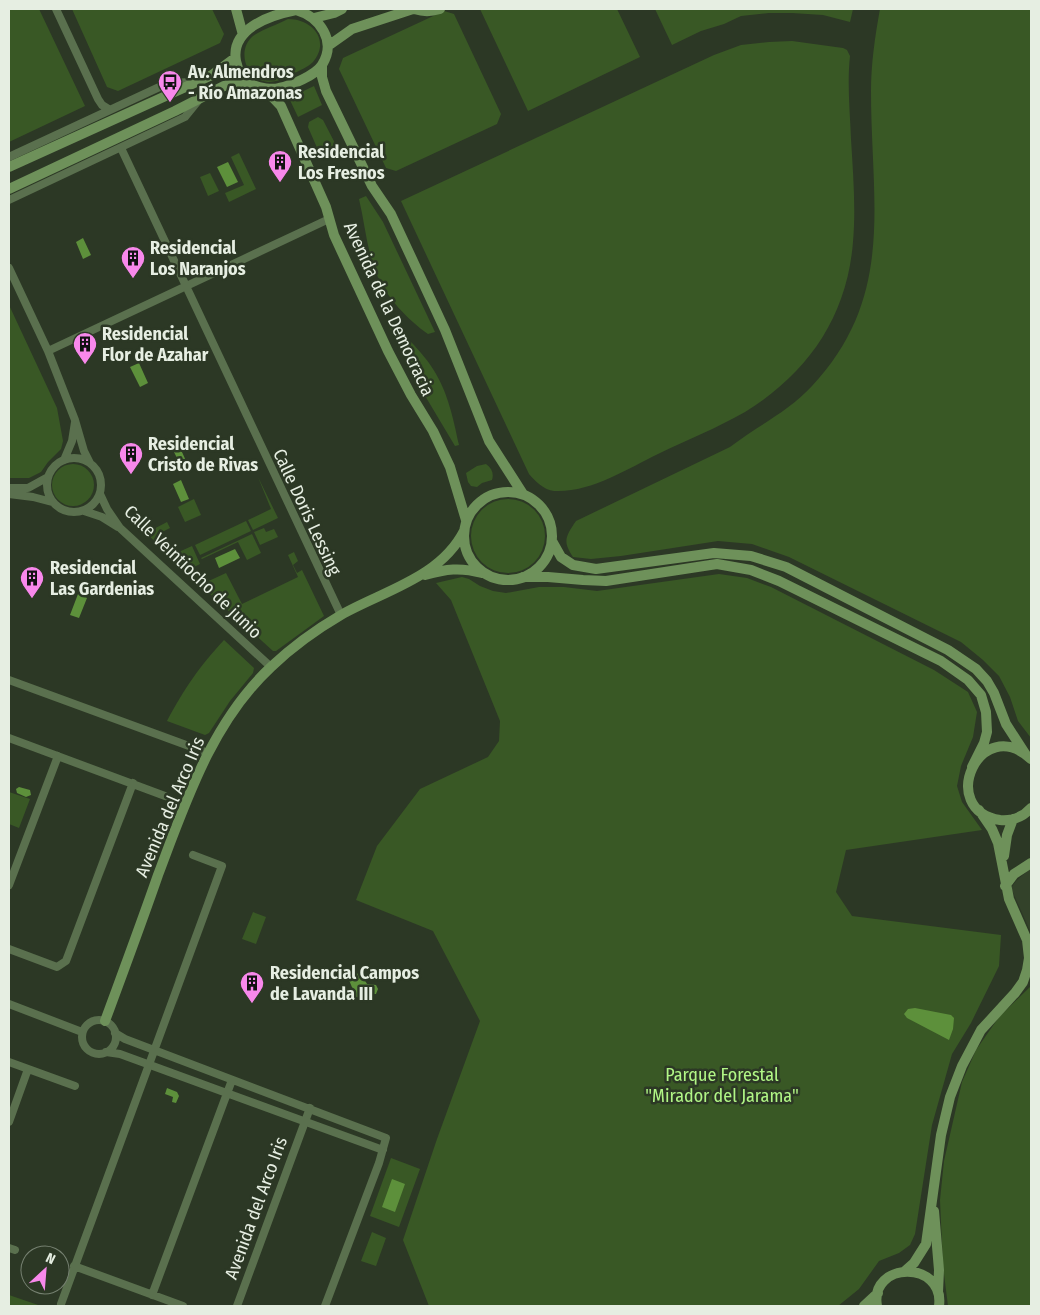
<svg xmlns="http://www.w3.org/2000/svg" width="1040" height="1315" viewBox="0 0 1040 1315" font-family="'Fira Sans Condensed',sans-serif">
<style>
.built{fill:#33422a}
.green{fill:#395825}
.water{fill:#5d903b}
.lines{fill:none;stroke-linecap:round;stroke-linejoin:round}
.street{stroke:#5a704e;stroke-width:8}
.secondary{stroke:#6e915a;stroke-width:10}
.labels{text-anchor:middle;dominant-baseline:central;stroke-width:5;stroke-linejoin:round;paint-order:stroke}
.poi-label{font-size:18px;font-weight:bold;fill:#e6eee2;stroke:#2c3825;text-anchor:start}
.street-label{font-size:18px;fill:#e6eee2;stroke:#2c3825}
.park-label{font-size:18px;fill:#b1f686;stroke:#2c3825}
</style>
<rect width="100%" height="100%" fill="#2c3825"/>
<path class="built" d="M1031,868V933L1011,888L1016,881Z"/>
<path class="green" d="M9,9H39L85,106L9,142Z
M72,9H212L224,34L220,43L118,91L107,87Z
M480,9H617L640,57L528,111Z
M655,9H853L850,22L823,15L792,13H769L741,16L724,24L701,31L672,45Z
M880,9H1031V738L1018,721L1010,697L999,676L983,660L961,642L789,557L752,544L718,541L621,556L591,559L573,557C562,541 566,536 576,521L730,447C757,426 788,412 812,386C896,296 871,202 871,92C871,64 875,36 880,9Z
M444,11L454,14L501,114L497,124L396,171L386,168L339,69L343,58Z
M288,19C312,19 331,40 313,62C308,67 300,70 293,74C286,78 277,82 268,82C246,81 236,50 253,36C263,29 277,25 288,19Z
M792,41L843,48L847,50L850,56C847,83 850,112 851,139C853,173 856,208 853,242C847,317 808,373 745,412C717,428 687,440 658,454C627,469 590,493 554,491C544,490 535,481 529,474L401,201L714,55L741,45L769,42Z
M314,86L322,105L298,117L289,98Z
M318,117L323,120L338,149L326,156L323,148L318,150L308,127L309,122Z
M239,153L256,189L229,202L225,193L244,185L231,157Z
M210,173L219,191L208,196L200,177Z
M366,196L383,222L435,332L428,334C408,320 387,298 377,275C367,252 365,224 359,199Z
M9,305L57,408L63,441L61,449L48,462L41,472L29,478H9Z
M391,323C437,364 447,385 459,445L455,446L418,384L388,324Z
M52 485a21 21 0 1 1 42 0a21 21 0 1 1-42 0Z
M486,464C492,468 494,474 492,480L482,483L477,487L471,486L468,482L466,473L477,466Z
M258,477L278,518L253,530L248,520L271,509Z
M471 536a37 37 0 1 1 74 0a37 37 0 1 1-74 0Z
M194,499L201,515L185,522L178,507Z
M246,521L251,531L200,555L195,545Z
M167,522L170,528L158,534L163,545L167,544L172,555L192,546L200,564L186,571L146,533Z
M264,528L266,532L274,529L278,537L260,545L254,532Z
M252,534L261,553L247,560L238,542L202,559L201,558Z
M294,552L298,561L293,565L297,573L302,570L324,616L276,651H273L200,585L226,573L242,604L298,577L288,555Z
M719,574L747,578L771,587L934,670L968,692L977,712L973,737L961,766L957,786L962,802L982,830L846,850L836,892L852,916L1001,935L999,966L971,1023L952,1054L932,1125L915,1234L910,1245L899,1253L879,1261L859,1289L838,1306H429L403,1240L437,1139L480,1021L433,931L356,900L377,846L420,789L488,757L499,741L500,721L451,600L436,583L462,577L469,579L480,586L493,591L506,593L539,587H564L597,591Z
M224,640L254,668L253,673L230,701L209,733L205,735L167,721C184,689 199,667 224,640Z
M9,792L30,799L19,828L9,824Z
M253,912L266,917L256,944L242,939Z
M1031,986V1306H948L943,1266L940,1200L944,1161L962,1082L976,1050L999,1017Z
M391,1158L420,1169L399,1227L370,1216Z
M372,1232L386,1238L376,1266L361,1261Z
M9,1295L41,1306H9Z"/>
<path class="water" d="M228,162L238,182L227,187L217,167Z
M83,238L91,255L83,259L76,242Z
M139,363L148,383L140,387L130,367Z
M178,443L186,461L180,464L171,446Z
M181,480L189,499L181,502L173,484Z
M235,549L240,558L219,568L215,558Z
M78,594L87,598L79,618L70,615Z
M19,787L30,790L31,795L26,797L17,793L16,789Z
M356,973L362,975L367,984L376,985L378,989L376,994H367L361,998L356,997L349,980L351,976Z
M915,1008L951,1015L954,1018L953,1029L949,1040L907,1018L904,1014L908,1009Z
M167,1088L177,1092L179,1096L176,1103L172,1102L173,1097L165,1094Z
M392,1179L405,1184L395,1212L382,1207Z"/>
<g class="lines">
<path class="street" d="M56,9L98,99L102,105L110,110
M121,148L341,615
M9,157L168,83L192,82
M9,200L185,117L198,101
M9,268L48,351L75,420L84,451L90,463
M48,351L329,219
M47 485a27 27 0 1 1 54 0a27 27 0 1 1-54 0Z
M64,460L72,441L75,422
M9,488H28L48,477
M9,494L33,497L52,502
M100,494L107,509L120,528L271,667
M84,511L102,517L118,527
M9,680L208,753
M9,738L165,796
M9,885L58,756
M9,949L57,967L66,961L133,783
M9,1004L82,1032
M82 1037a17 17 0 1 1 34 0a17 17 0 1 1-34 0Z
M115,1033L125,1039L386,1138L379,1163L325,1306
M106,1052L120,1054L383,1150
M9,1062L75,1086
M9,1122L28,1069
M9,1248L15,1250
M74,1266L183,1306
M152,1295L232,1080
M61,1304L222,866L193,855
M237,1306L310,1108"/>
<path class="secondary" d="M236,9L243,35
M414,9C424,12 430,12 440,9
M296,10C320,17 337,41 322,65C316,75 290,86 279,88C272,90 260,88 253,85C243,80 238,72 236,61C230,28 271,15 296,10Z
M314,18L334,13L342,9
M328,46L352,29L413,9
M322,66V77L326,91L372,186L391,214L419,274L445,330L489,441L523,494
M264,88L281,106L326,207L334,235L388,351L411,395L433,431L450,467L466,520
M9,167L212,75L235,58
M9,189L175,111L224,86L247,82
M464 536a44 44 0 1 1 88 0a44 44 0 1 1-88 0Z
M552,541L561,557L573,565L596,569L714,553L751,556L786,567L948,650L976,669L987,681L994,693L1006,724L1026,755
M425,575C446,569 460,567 482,573
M523,577H548L583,580L606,581L717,564L751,570L779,581L941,661L968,680L981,695L986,712L987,732L984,743L972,767
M1031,759C980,712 936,810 1000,820C1012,821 1023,817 1031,808
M1004,856L1007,835L1013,819
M1005,886L1014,874L1031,863
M105,1021C123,972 141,924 158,875C186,801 212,722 271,667C291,648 317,629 341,615C383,591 440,578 464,531
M934,1211L939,1270L938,1292
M905,1271L914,1263L926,1244L941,1135L950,1097L962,1066L981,1030L1015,993L1023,982L1027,970L1029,958L1027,940L1009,899L998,843L992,829L979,810
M864,1306L878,1293
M877,1306C869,1261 945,1260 939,1306"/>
</g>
<defs>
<g id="bus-pin" transform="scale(1.25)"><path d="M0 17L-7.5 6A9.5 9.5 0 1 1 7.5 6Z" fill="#f888eb" stroke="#2c3825"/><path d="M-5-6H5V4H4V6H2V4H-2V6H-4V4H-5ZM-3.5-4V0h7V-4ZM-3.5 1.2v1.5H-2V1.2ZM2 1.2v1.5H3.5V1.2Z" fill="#111"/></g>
<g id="building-pin" transform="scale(1.25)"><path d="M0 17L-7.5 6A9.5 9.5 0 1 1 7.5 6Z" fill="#f888eb" stroke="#2c3825"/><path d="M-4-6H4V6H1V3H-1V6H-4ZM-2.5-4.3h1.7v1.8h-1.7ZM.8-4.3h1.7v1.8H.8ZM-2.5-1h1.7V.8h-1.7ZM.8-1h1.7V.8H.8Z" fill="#111"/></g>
</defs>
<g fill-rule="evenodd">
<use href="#bus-pin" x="170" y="82"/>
<use href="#building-pin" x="280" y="162"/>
<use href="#building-pin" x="133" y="258"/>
<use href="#building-pin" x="85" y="344"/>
<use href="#building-pin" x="131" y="454"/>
<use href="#building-pin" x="32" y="578"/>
<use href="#building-pin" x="252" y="983"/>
</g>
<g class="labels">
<g class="poi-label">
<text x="188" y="72">Av. Almendros<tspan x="188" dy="21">- Río Amazonas</tspan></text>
<text x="298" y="152">Residencial<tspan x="298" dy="21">Los Fresnos</tspan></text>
<text x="150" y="248">Residencial<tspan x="150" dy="21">Los Naranjos</tspan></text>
<text x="102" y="334">Residencial<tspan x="102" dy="21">Flor de Azahar</tspan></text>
<text x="148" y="444">Residencial<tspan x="148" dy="21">Cristo de Rivas</tspan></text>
<text x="50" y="568">Residencial<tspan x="50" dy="21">Las Gardenias</tspan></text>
<text x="270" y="973">Residencial Campos<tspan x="270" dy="21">de Lavanda III</tspan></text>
</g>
<g class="street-label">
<text transform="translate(389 309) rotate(65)">Avenida de la Democracia</text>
<text transform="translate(307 512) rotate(65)">Calle Doris Lessing</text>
<text transform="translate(193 572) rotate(44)">Calle Veintiocho de junio</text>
<text transform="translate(170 807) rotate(-67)">Avenida del Arco Iris</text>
<text transform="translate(256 1208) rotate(-70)">Avenida del Arco Iris</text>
</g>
<g class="park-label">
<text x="722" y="1075">Parque Forestal<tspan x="722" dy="21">"Mirador del Jarama"</tspan></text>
</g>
</g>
<rect width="1040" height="1315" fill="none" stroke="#e6eee2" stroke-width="20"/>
<g transform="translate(45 1270) rotate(26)"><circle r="24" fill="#2c3825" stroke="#768171"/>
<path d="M0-4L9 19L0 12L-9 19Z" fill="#f888eb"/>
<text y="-8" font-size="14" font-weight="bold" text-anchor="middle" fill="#e6eee2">N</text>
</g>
</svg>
